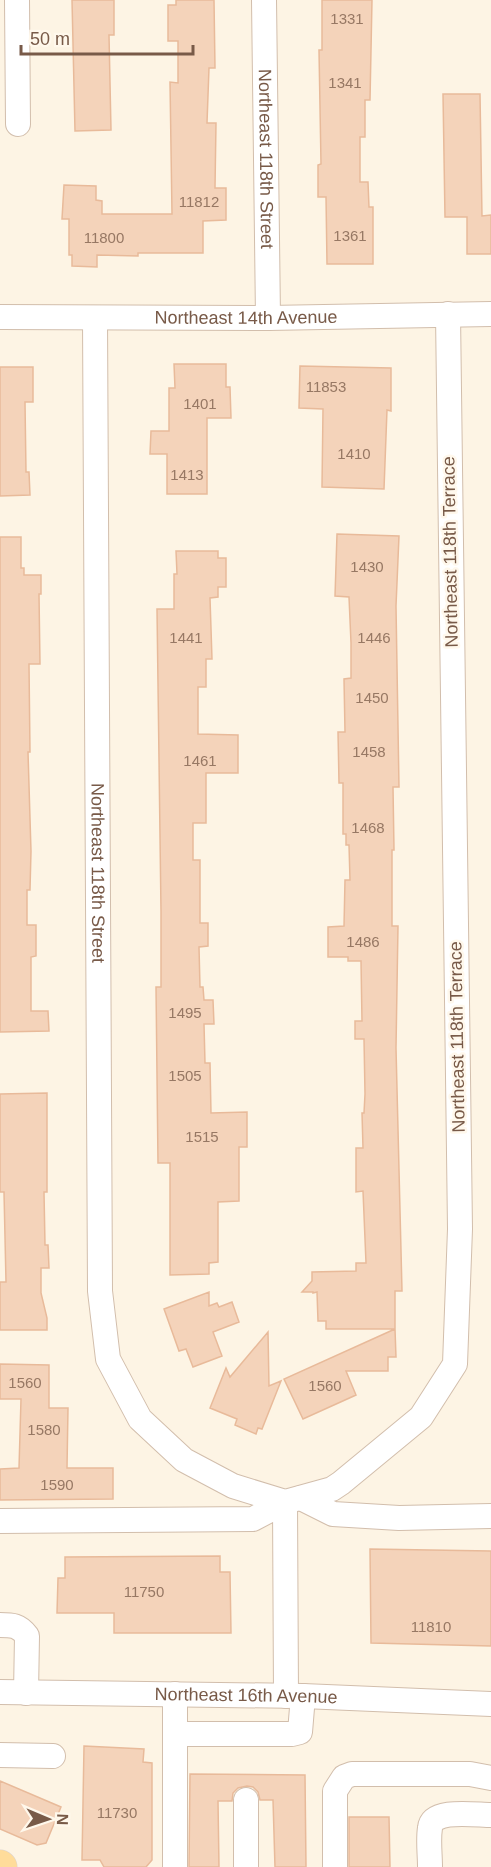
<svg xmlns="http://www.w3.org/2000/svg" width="491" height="1867" viewBox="0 0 491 1867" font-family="Arial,sans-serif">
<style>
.building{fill:#f4d3ba;stroke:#e8ba9a;stroke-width:1.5}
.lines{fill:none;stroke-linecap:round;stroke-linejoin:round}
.minor-casing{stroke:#d2beac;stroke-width:26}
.major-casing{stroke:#dcd4cf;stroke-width:33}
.minor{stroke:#fff;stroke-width:24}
.major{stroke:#ffdc9a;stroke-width:32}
.labels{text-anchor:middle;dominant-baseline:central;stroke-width:5;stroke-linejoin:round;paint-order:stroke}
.number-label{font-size:15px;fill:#977864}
.street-label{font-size:18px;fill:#785a48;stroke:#fff8ec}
</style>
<rect width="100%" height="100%" fill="#fdf4e4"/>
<path class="building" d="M72,0H114V35H109L111,130L75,131Z
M176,0H214L215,68H209L207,123H216L215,188H226V220L203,221V253H138V256L97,255V267L72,266V255H69V219H62L64,185L96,186V200L102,201V214H172L170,82L178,83V41H168V5H176Z
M322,0H372L370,100H365V137H360V182H368L369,207H373V264H327L326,197H318V165L321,164L319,50H322Z
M443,94H480L482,216L491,215V254H467V217H445Z
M174,364H226V387H230L231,418H207V494H167V454H150L151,431H169V388H175Z
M300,366L391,368V411L387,410L384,489L322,487L323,409L299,408Z
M0,367H33V402H25L26,472H29L30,495L0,496Z
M337,534L399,536L396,606L399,787H393L394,850H392V926H398L396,1048L402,1291H395V1329H326V1321H318L317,1292L313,1293V1292H302L312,1281V1272L356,1271V1263H366L363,1191L356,1192V1148H363L362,1113H364L365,1094L364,1039H355V1021H362L361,961H348V957H328V927L344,926L345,880H350L349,845H346V834H343V783H339L338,732H345L344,679L351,678V643L349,597L335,596Z
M0,537H21V568H24V575H41V594H39L40,664H29L30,752H28L31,851L30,890H27V925H36V956L31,957V1011H48L49,1031L0,1032Z
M176,551H218V558H226V587H218V597L210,598L212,659H206V687H198V734L238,735V773H206V823H193V860H200V923H208V946L199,947L200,987H203L204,1000H213L214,1024H204L205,1063H210L211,1113L247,1112V1147H239V1201L218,1202V1262L209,1263V1274L170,1275V1163H158L156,987H161V911L157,609H174V574H177Z
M47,1093V1192H44L45,1245H48L49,1268H41V1293L47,1318V1330H0V1282H6L4,1192H0V1094Z
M209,1292V1306L217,1303L219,1307L232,1302L239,1322L213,1332L222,1356L193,1367L186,1349L179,1351L164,1309Z
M395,1329L396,1357H388V1371H346L356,1395L303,1419L284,1379Z
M268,1332L269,1386L281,1381L262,1429L258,1428L256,1434L235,1425L237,1419L210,1408L226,1368L230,1377Z
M0,1364L49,1365V1408H68L67,1468H113V1499L0,1500V1469L19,1468L21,1399H0Z
M370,1549L491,1551V1646L371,1643Z
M220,1556V1572H230L231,1633H114V1613H57L58,1578H65V1557Z
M84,1746L144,1749L143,1762L152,1763V1860L146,1867H104L100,1860H82Z
M190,1774L305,1775L306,1867H275L273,1800H260L258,1792L253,1787L247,1786L238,1788L233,1793L232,1801H218L219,1867H189Z
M0,1781L61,1807L46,1843L37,1845L0,1829Z
M349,1817H389L390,1867H349Z"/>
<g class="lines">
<g class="minor-casing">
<g id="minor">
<path d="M17,0L18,124"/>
<path id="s1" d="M264,0L268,318"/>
<path id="s2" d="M0,317L268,318L491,314"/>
<path id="s3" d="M95,318L100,1291L108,1359L140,1419L184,1460L233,1486L285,1502L332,1489L341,1483L421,1417L455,1364L460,1229L448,314"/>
<path d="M301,1498L333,1514L399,1518L491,1516"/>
<path d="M0,1521L253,1519L285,1502L286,1696"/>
<path d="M0,1625C12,1625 19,1625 27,1636L26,1693"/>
<path id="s4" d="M0,1692L303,1696L491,1704"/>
<path d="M175,1734H292L300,1732L303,1696"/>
<path d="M0,1755L53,1756"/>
<path d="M246,1800V1867"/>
<path d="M175,1867V1694"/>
<path d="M335,1867V1791L344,1777L352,1774H470L491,1778"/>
<path d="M430,1867C430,1854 428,1840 430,1828C432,1808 475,1815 491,1815"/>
</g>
</g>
<g class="major-casing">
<path id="major" d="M0,1866L1,1867"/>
</g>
<use href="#minor" class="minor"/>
<use href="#major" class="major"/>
</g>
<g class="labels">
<g class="number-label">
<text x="347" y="18">1331</text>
<text x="345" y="82">1341</text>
<text x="199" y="201">11812</text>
<text x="350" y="235">1361</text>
<text x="104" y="237">11800</text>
<text x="326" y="386">11853</text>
<text x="200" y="403">1401</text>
<text x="354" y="453">1410</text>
<text x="187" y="474">1413</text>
<text x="367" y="566">1430</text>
<text x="186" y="637">1441</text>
<text x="374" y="637">1446</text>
<text x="372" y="697">1450</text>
<text x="369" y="751">1458</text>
<text x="200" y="760">1461</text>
<text x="368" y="827">1468</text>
<text x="363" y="941">1486</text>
<text x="185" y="1012">1495</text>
<text x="185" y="1075">1505</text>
<text x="202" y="1136">1515</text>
<text x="25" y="1382">1560</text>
<text x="325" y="1385">1560</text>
<text x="44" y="1429">1580</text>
<text x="57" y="1484">1590</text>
<text x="144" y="1591">11750</text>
<text x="431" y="1626">11810</text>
<text x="117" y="1812">11730</text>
</g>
<g class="street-label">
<text stroke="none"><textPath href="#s1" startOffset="159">Northeast 118th Street</textPath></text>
<text stroke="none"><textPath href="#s2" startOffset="246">Northeast 14th Avenue</textPath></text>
<text transform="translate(450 552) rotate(-91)">Northeast 118th Terrace</text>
<text stroke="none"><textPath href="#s3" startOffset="555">Northeast 118th Street</textPath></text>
<text transform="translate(457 1037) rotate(-91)">Northeast 118th Terrace</text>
<text stroke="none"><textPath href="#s4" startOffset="246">Northeast 16th Avenue</textPath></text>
</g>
</g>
<g transform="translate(48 1819) rotate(92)" stroke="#fff8ec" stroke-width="4.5" paint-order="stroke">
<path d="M0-4.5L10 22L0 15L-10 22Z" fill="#785a48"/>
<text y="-9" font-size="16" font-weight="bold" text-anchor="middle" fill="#785a48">N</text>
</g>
<path d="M21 45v9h172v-9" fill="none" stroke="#785a48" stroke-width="3"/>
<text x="30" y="45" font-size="18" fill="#785a48" stroke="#fff8ec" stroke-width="4.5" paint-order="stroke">50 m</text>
</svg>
